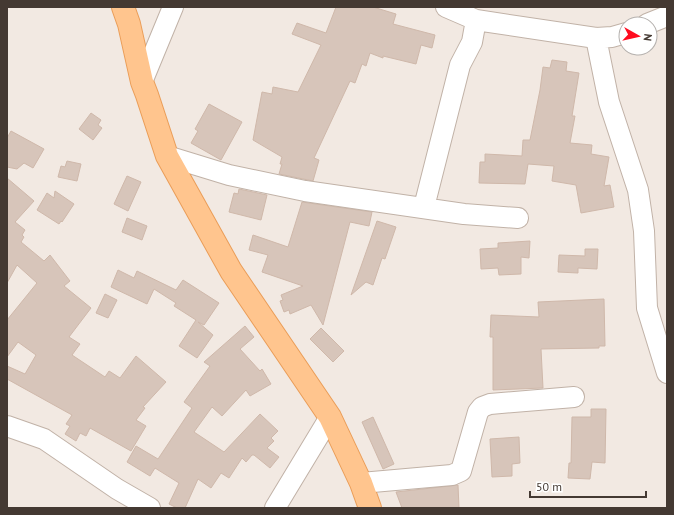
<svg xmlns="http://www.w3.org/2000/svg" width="674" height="515" viewBox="0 0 674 515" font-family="'PT Sans',sans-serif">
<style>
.building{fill:#d7c5ba;stroke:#cfb8aa}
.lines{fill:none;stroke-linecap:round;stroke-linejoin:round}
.minor-casing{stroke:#c1b2a7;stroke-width:22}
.major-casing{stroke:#ea9d58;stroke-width:24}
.minor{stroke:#fff;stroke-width:20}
.major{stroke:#ffc58e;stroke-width:22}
</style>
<rect width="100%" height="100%" fill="#f2e9e2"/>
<path class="building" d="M336,7H373L396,14L393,24L435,35L432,48L421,45L416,64L383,56V58L370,53L366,66L362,64L355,83L350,81L314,158L319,160L313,181L279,174L282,164H280L282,157L253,140L262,92L272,94L273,87L298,92L321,45L292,34L297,23L326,33Z
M552,60L567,62L566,71L579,73L572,116H575L570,143L592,145L591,154L609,157L604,186L610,185L614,207L581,213L576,185L552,181L554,166L528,164L525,184L479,183L480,162H485V154L522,156L523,140H530L540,90L543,67L550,68Z
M209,104L242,122L221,160L191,143L198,131L195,129Z
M91,113L101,120L98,125L102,128L93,140L79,129Z
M11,131L44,149L33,168L24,163L17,169L7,167V138Z
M67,161L81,164L77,181L58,177L61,166L65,167Z
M127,176L141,182L128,211L114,204Z
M7,178L34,201L15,222L25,230L22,235L24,237L21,242L44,261L50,255L70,281L64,286L91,308L69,337L80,344L72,355L105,377L109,371L120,378L136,356L166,382L143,407L145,408L136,420L146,426L131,451L90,428L86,436L80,433L76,441L65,434L70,426L66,424L72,415L7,379V366L25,374L36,355L18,342L7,357V320L37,283L17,265L7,283Z
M239,189L267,195L261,220L229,212L234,193L238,194Z
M55,191L74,204L62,222L61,221L59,224L37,210L47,193L54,198Z
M302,202L372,212L369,226L350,222L323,325L311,305L290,314L289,310L284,312L280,301L283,300L281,295L303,286L262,272L268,255L249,250L253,235L288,247Z
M127,218L147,226L142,240L122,232Z
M377,221L396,227L385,259L382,258L373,285L366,282L351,295Z
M530,241L529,258L521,257V274L499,275L498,268L481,269L480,249L498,248V243Z
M585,249H598L597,269L578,268V273L558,272L559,255L585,256Z
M118,270L134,278L137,271L176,290L183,280L219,303L204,325L198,322L213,335L197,358L179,346L196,320L174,306L176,303L154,289L147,304L111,287Z
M105,294L117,300L108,318L96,313Z
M604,299L605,346H599V348L541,349L543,388L493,390V337H490L491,315L539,317L538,302Z
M245,326L254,337L240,349L260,371L262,369L271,384L250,396L246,390L222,416L212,407L194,432L224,452L260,414L278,431L271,438L274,441L267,448L279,457L270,468L254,455H252L246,462L242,458L229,478L221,473L211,488L198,479L185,508H177L169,504L179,483L155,468L150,476L127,462L136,446L158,459L192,408L184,402L210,366L204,362Z
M321,328L344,351L333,362L310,339Z
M591,409H606L605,463L592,462L590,479L568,478L569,463H571L572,417H591Z
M373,417L394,464L383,469L362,422Z
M519,437L520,463L512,464V476L492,477L490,439Z
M458,485L459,508H402L396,492Z"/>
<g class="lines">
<g class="minor-casing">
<path id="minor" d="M446,7L476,20L596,38L612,37L626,33
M647,24L667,16
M596,38L609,102L638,190L644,231L647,308L667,373
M142,82L173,7
M167,156L229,175L305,191L464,214L518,218
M424,207L460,65L472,42L476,20
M7,426L44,439L117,489L150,508
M361,483L452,475L461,471L478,412L482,407L490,404L574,397
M275,508L330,417"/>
</g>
<g class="major-casing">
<path id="major" d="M123,7L129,24L142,82L147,95L167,156L231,271L330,417L361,483L370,508"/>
</g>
<use href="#minor" class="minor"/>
<use href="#major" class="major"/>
</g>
<rect width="674" height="515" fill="none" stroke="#443932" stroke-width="16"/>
<g transform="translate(638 36) rotate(98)"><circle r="19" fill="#ffffff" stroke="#b4b0ad"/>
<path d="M0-3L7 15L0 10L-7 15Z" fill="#ff0c1f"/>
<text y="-6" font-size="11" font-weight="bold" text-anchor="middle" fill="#443932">N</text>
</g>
<path d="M530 491v6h116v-6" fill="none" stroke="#443932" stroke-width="2"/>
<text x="536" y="491" font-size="12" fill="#443932" stroke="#ffffff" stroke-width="3" paint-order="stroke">50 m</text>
</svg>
